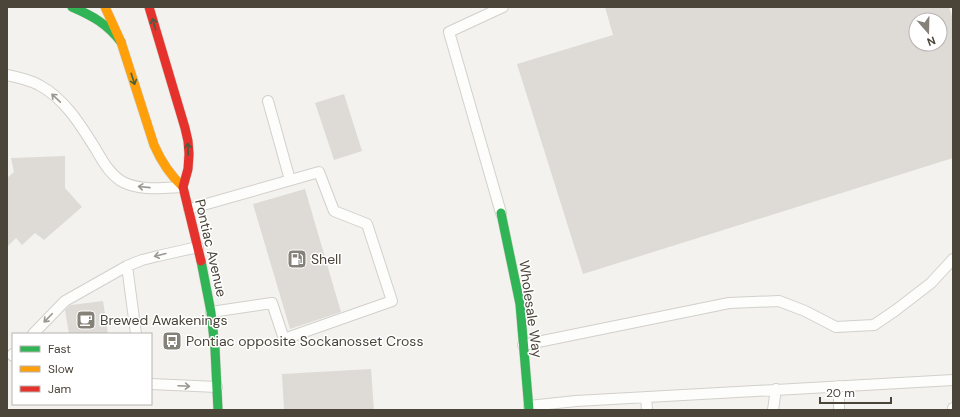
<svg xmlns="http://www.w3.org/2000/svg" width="960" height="417" viewBox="0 0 960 417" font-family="'DM Sans',sans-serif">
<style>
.building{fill:#dedbd6;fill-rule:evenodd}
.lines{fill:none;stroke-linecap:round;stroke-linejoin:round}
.lane-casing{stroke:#d2d0cb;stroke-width:12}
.fast-casing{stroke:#d3cfc5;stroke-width:10}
.slow-casing{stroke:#d3cfc5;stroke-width:10}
.jam-casing{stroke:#d3cfc5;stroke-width:10}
.lane{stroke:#fdfdfc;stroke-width:10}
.fast{stroke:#30b455;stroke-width:9}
.slow{stroke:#ff9f0a;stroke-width:9}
.jam{stroke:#e5322d;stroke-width:9}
.oneway{stroke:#446040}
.oneway2{stroke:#9b9791}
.labels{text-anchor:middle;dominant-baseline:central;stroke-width:3;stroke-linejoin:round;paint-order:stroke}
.street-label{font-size:14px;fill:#4b4439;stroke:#fff}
.poi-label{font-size:14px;fill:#4b4439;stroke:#fff;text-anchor:start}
</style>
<rect width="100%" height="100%" fill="#f4f2ee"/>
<path class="building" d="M605,7H949L953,19V158L583,274L517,64L613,35ZM916,20H940V44H916Z
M344,94L362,151L334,160L315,103Z
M65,156V188L82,207L44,240L35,233L22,245L16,238L7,247V178L14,172L11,158Z
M305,189L341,312L290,329L253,204Z
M103,301L108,334H69L65,310L69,306L71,305Z
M371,369L374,410H284L282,374Z"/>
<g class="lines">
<g class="lane-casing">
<path id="lane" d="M7,75C17,77 30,80 39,85C64,98 80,124 95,148C102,160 109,173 121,181C138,191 162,188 181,187
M268,101L290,180
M189,209L319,172L334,211L367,224L392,301L284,339L272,303L211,312
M501,213L449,32L503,7
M127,266L136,334
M33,334L65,301L127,266L142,260L158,256L198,247
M523,345L729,303L779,301L805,311L836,327L874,325L896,310L931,283L953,259
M13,354L12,355L13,356
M151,384L217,387
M839,386V410
M646,397L647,410
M529,406L576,401L953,380
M773,410L776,389
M953,410V408"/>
</g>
<g class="fast-casing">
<path id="fast" d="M72,7C93,16 107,24 121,42
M501,213L520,304L529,410
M201,261L211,312L215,349L218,410"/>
</g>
<g class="slow-casing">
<path id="slow" d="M105,7L121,42L154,145C161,161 170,175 183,187"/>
</g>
<g class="jam-casing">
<path id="jam" d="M149,7L185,128L188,141L189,154L188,169L183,187L201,261"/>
</g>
<use href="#lane" class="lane"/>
<use href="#fast" class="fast"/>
<use href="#slow" class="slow"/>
<use href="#jam" class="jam"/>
</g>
<defs><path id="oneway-shaft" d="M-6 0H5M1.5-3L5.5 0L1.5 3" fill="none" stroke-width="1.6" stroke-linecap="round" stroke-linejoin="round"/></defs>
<g class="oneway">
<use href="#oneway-shaft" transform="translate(154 24) rotate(-107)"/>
<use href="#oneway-shaft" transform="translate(133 79) rotate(72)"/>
<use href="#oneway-shaft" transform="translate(188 149) rotate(-93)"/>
</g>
<g class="oneway2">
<use href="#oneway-shaft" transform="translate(56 98) rotate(-137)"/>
<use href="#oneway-shaft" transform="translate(144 187) rotate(-174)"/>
<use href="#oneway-shaft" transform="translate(160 255) rotate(166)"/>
<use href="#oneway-shaft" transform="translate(48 318) rotate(134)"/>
<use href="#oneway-shaft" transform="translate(184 386) rotate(3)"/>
</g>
<defs>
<g id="fuel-square" transform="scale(1)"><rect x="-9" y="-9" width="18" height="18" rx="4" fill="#868178" stroke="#fff"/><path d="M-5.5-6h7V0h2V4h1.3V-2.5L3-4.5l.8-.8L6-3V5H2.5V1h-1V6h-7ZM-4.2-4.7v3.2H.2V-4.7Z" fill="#fff"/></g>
<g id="cafe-square" transform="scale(1)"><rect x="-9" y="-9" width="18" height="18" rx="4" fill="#868178" stroke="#fff"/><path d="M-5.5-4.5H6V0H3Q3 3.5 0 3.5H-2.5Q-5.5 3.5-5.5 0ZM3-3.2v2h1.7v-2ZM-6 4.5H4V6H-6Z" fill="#fff"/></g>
<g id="bus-square" transform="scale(1)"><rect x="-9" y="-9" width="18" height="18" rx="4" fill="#868178" stroke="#fff"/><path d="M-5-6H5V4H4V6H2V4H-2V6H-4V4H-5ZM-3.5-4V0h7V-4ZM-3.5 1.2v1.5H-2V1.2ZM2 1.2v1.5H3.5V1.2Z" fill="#fff"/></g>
</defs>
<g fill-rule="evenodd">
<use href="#fuel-square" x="297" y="259"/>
<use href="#cafe-square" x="86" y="320"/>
<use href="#bus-square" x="172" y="341"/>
</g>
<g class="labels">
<g class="street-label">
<text transform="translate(211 248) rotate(77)">Pontiac Avenue</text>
<text transform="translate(531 309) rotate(82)">Wholesale Way</text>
</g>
<g class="poi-label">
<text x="311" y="259">Shell</text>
<text x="100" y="320">Brewed Awakenings</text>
<text x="186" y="341">Pontiac opposite Sockanosset Cross</text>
</g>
</g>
<rect width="960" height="417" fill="none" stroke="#4b4439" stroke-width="16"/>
<rect x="12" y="333" width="140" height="72" fill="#ffffff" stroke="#b7b4b0"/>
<rect x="20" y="346" width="20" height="6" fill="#30b455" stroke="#b7b4b0"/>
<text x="48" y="353" font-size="12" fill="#4b4439">Fast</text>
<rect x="20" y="366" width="20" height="6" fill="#ff9f0a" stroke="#b7b4b0"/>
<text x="48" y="373" font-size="12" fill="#4b4439">Slow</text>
<rect x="20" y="386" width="20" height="6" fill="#e5322d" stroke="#b7b4b0"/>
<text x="48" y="393" font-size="12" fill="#4b4439">Jam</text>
<g transform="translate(928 32) rotate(160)"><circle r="19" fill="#ffffff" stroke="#b7b4b0"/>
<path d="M0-3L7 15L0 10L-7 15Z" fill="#868178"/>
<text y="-6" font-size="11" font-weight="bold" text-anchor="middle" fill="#4b4439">N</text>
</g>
<path d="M820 397v6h71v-6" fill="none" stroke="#4b4439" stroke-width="2"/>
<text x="826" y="397" font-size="12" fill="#4b4439" stroke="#ffffff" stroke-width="3" paint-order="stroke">20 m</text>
</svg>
